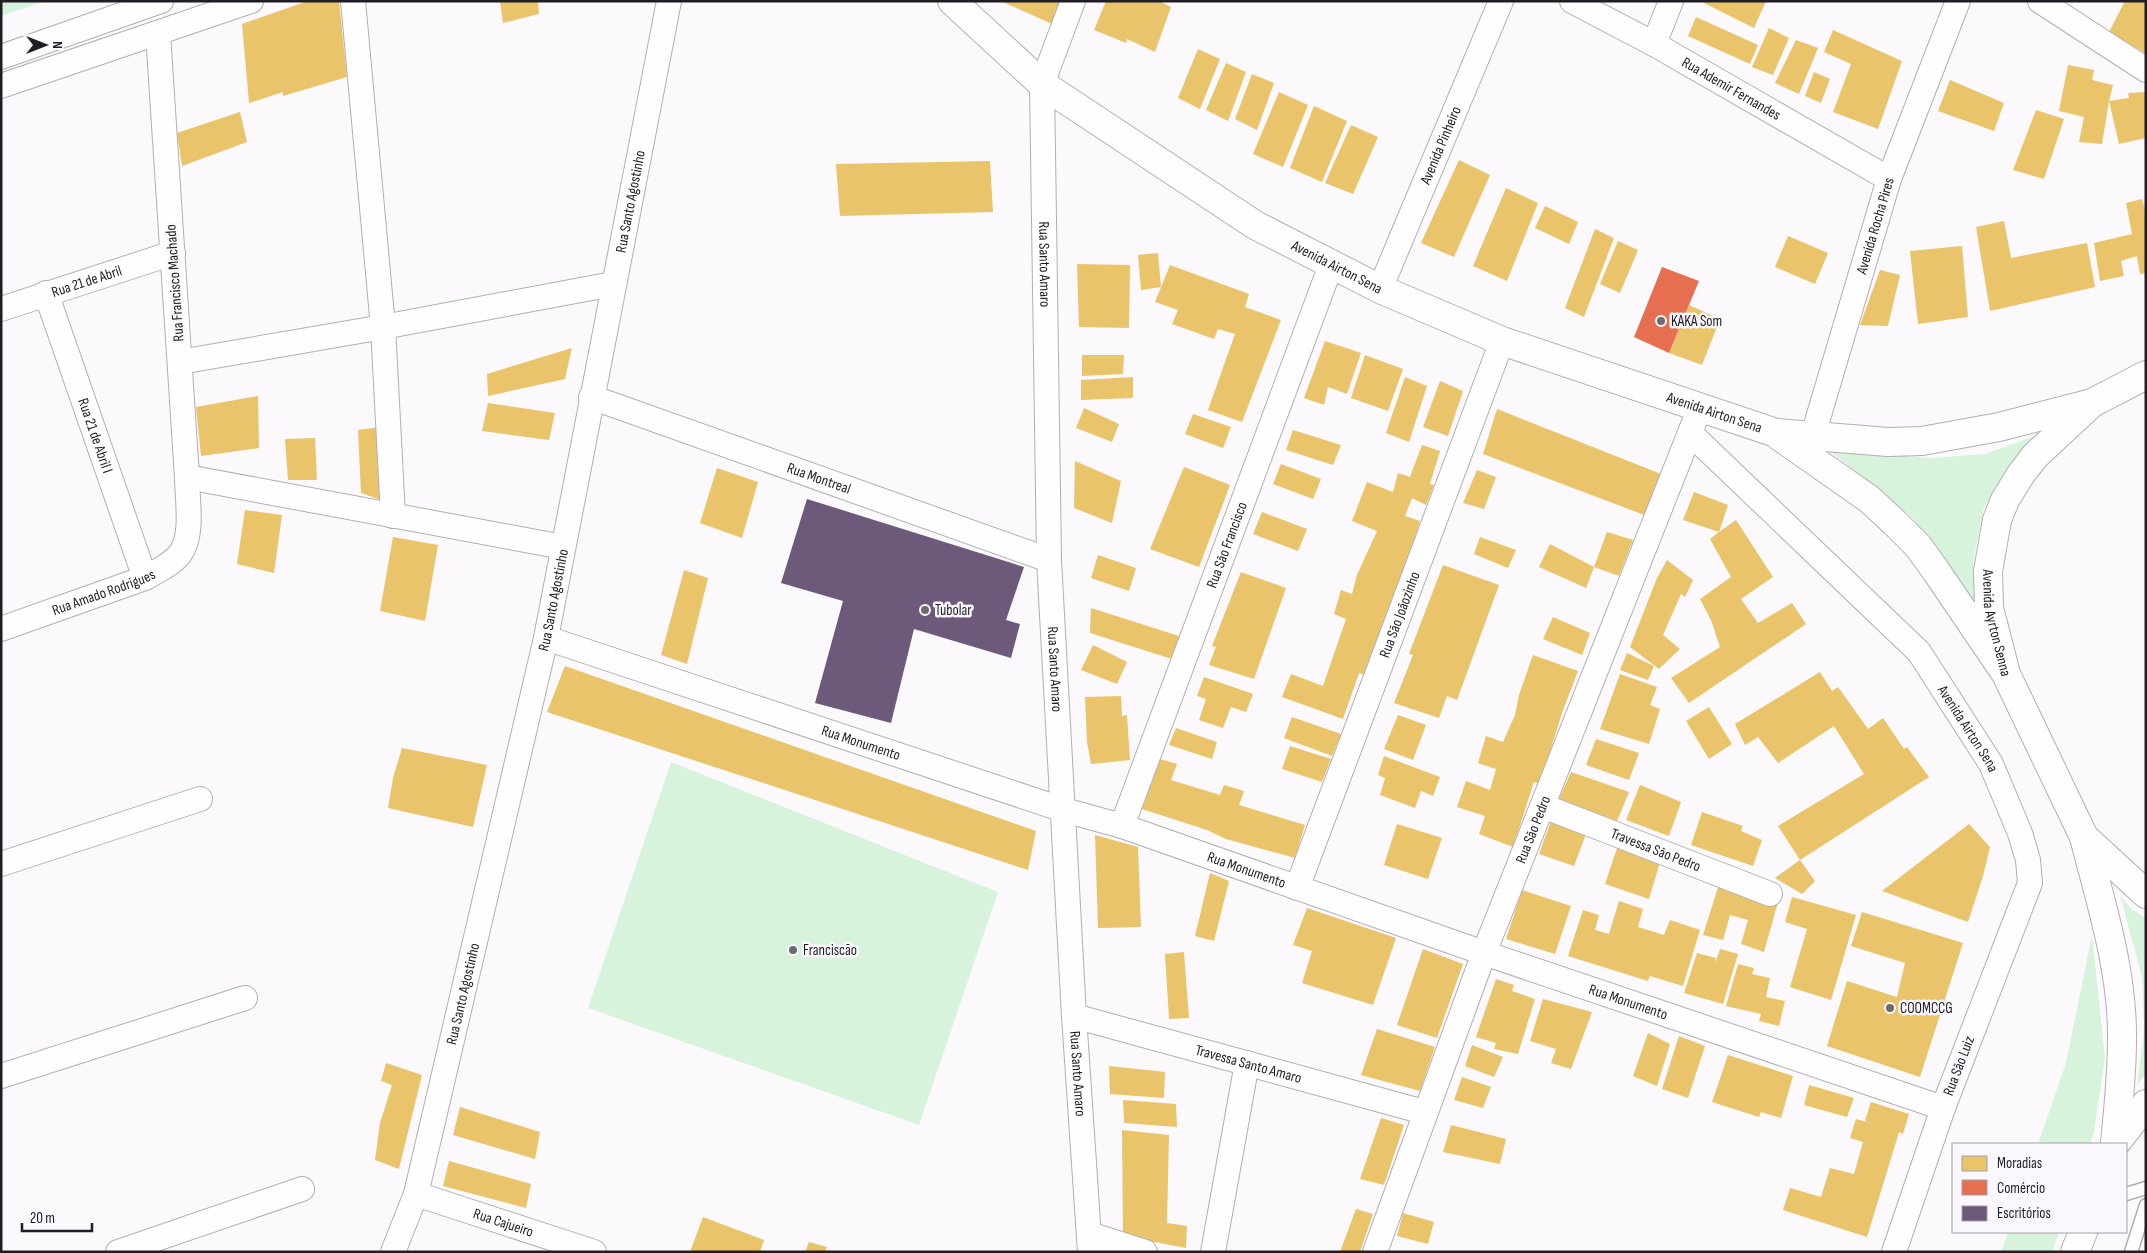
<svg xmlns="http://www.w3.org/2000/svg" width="2147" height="1253" viewBox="0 0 2147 1253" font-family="'Sofia Sans Condensed',sans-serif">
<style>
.green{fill:#d7f3dc}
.homes{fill:#e9c46a}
.shops{fill:#e76f51}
.offices{fill:#6d597a}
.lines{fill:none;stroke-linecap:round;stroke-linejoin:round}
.lane-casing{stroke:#b2afb3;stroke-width:15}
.street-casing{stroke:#b2afb3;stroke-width:26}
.primary-casing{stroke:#b2afb3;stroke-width:30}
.highway-casing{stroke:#b2afb3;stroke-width:30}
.lane{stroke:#fefeff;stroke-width:12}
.street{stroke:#fefeff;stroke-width:24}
.primary{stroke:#fefeff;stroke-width:28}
.highway{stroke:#fefeff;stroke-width:28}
.poi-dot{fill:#6d6a70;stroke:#fbf8fd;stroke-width:2}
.labels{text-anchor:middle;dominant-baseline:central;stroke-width:5;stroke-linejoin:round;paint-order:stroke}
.street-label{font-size:15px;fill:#211d24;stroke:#fbf8fd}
.poi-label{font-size:15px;fill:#211d24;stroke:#fbf8fd;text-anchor:start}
</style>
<rect width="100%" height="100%" fill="#fbf9fc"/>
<path class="green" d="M1,1H46L1,16Z
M2040,434L1984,507L1973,563L1978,618L1913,518L1829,450L1932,458L1985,454Z
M671,762L998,892L919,1125L588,1008Z
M2120,895L2131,909L2146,918V1073L2137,1086L2144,1030L2142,977Z
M2092,935L2105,1058L2094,1132L2090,1144H2038L2066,1063Z
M2008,1232H2059L2052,1252H2001Z"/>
<path class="homes" d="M308,1H339L347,77L283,96V92L249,103L242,24Z
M500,1H538L539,14L503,23Z
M1001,1H1060L1052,24Z
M1106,1H1159L1171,7L1155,52L1127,39L1126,43L1094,30Z
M1704,1H1766L1754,28L1704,3Z
M2125,1H2146V54L2109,32Z
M1696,17L1758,45L1750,64L1688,36Z
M1769,28L1789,38L1773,75L1752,67Z
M1833,30L1902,61L1878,129L1833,112L1851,64L1824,52Z
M1796,40L1818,48L1799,94L1775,83Z
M1198,49L1220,59L1200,109L1178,98Z
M1226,63L1246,72L1228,121L1206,110Z
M2068,65L2094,70L2092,80L2113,85L2109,101L2129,98L2128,93L2146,92V138L2119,144L2109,101L2102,144L2079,142L2084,117L2059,111Z
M1814,72L1830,79L1821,103L1805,96Z
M1252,74L1274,83L1257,130L1235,119Z
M1950,80L2004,103L1994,131L1938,111Z
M1279,92L1308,105L1283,167L1253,154Z
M1314,106L1347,121L1322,182L1290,168Z
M2036,110L2064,119L2044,179L2013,170Z
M240,112L247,142L182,166L177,133Z
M1351,125L1378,137L1353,194L1325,183Z
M1459,160L1490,175L1454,257L1421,243Z
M990,161L993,212L840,216L836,164Z
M1506,188L1538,203L1507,281L1473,266Z
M2142,199L2146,213V273L2140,274L2137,256L2121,261L2124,276L2100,281L2094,243L2132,234L2126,203Z
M1545,206L1578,222L1569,244L1535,228Z
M2004,221L2011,258L2087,243L2095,287L1990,311L1976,227Z
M1595,229L1614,238L1584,317L1565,308Z
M1788,236L1828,253L1815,284L1775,267Z
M1618,241L1638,250L1620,293L1600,284Z
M1962,246L1968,317L1918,324L1910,251Z
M1158,253L1161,287L1141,290L1138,255Z
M1077,264L1130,265L1129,328L1079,327Z
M1170,265L1249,294L1245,307L1281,320L1242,422L1208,410L1235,334L1218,329L1214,339L1172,324L1178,310L1155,302Z
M1880,270L1900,275L1888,326L1860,325Z
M1689,305L1720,319L1702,365L1669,353Z
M1325,341L1361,353L1347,394L1328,387L1324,405L1304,398Z
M572,348L565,379L488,396L487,374Z
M1082,355H1124L1123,374L1082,376Z
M1365,355L1403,369L1388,411L1351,398Z
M1133,377V398L1081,400V380Z
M1405,377L1427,386L1409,442L1386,433Z
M1440,381L1463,391L1448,436L1423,427Z
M258,396L259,448L201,456L196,407Z
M488,403L555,413L549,440L482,431Z
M1084,408L1119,424L1112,442L1076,428Z
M1497,409L1661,474L1647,516L1483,454Z
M1193,414L1231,427L1223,448L1185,434Z
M380,427L384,501L361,493L358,430Z
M1293,430L1341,445L1333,465L1286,450Z
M315,438L317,480H288L285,439Z
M1422,445L1440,451L1430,484L1434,485L1426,505L1412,498L1405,516L1420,521L1413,544L1398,590L1365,675L1359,673L1343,719L1282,697L1291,674L1323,686L1346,619L1334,614L1341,590L1352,594L1357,575L1377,531L1352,521L1367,482L1393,492L1398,473L1410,477Z
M1075,461L1121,481L1112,523L1074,508Z
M1281,464L1321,479L1313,499L1273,484Z
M1184,467L1230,485L1199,567L1150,549Z
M717,468L758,482L742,538L700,523Z
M1477,470L1496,477L1484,509L1463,503Z
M1694,492L1728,505L1719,532L1736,520L1773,577L1741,599L1758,623L1792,603L1806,624L1689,703L1671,678L1720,647L1711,620L1700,599L1731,577L1710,539L1719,532L1683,520Z
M245,510L282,515L274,573L237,564Z
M1262,512L1307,529L1298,551L1253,534Z
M1607,532L1633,540L1619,576L1594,567Z
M393,537L438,545L425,621L380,611Z
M1480,537L1516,550L1508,568L1474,554Z
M1550,544L1594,567L1586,588L1539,567Z
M1098,555L1136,568L1129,591L1091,578Z
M1667,560L1693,580L1685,597L1681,594L1663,635L1680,649L1659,669L1630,647L1657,578Z
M1443,565L1499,585L1457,700L1447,696L1439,718L1394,703L1413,655L1409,654Z
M684,570L708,578L687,664L661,655Z
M1241,572L1286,588L1254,679L1209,665L1216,647L1212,646Z
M1091,608L1179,636L1172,659L1090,633Z
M1553,617L1590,633L1582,655L1543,639Z
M1093,645L1127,662L1117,684L1081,670Z
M1627,653L1654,666L1648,680L1620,670Z
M1533,655L1578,671L1562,713L1540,784L1534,782L1513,847L1479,834L1485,816L1457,807L1466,781L1490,790L1496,769L1478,763L1486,736L1503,742L1515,715L1519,695Z
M565,666L1036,831L1028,870L547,712Z
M1820,672L1832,691L1838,687L1868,729L1883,718L1904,749L1907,747L1929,777L1800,860L1778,826L1864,774L1834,726L1778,763L1758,737L1745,745L1735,724Z
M1620,674L1657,687L1650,705L1660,709L1649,744L1600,729Z
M1204,677L1253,694L1246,712L1231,707L1223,728L1199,720L1206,699L1197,696Z
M1121,696L1122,716L1127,715L1130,760L1091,764L1087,742L1085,697Z
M1709,707L1732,744L1709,759L1686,721Z
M1398,715L1426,725L1413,760L1384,749Z
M1292,717L1341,734L1332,756L1284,738Z
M1176,728L1217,742L1212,759L1169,745Z
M1596,739L1639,753L1629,780L1586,765Z
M1290,746L1331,759L1322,782L1282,769Z
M402,748L487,765L473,827L388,808L393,778Z
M1384,756L1440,777L1433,796L1421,791L1415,808L1380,795L1385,778L1378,775Z
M1160,759L1177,764L1171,780L1220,795L1224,785L1244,791L1239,805L1305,825L1295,858L1226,839L1207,830L1142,809Z
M1571,772L1629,792L1617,821L1559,799Z
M1640,785L1681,802L1669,836L1626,820Z
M1702,812L1743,826L1741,831L1762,840L1753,866L1691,845Z
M1551,821L1586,834L1574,866L1539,854Z
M1397,824L1442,838L1428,879L1384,865Z
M1969,824L1990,847L1983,876L1968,922L1882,891Z
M1095,835L1138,847L1141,927L1098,928Z
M1618,845L1660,862L1649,899L1605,884Z
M1800,860L1815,881L1802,894L1775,878Z
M1210,873L1229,881L1214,941L1195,936Z
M1720,881L1778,902L1764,952L1741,944L1748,920L1730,915L1723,940L1703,935Z
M1522,890L1571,906L1555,954L1506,939Z
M1792,897L1856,915L1831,1000L1790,987L1807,929L1785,922Z
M1619,901L1643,909L1638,927L1664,935L1670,920L1700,930L1683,986L1650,976L1648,981L1568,956L1583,910L1599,915L1595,930L1609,934Z
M1307,908L1396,938L1373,1005L1302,983L1312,951L1293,945Z
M1862,912L1963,943L1920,1077L1827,1046L1847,981L1897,997L1905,963L1851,946Z
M1423,949L1463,964L1437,1038L1397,1025Z
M1720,949L1738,954L1723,1004L1684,993L1697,953L1716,958L1715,964Z
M1184,952L1189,1018L1169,1019L1165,954Z
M1738,964L1754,968L1752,974L1770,978L1766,997L1785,1001L1779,1026L1759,1021L1761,1014L1726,1006Z
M1496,979L1514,985L1512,991L1535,999L1518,1054L1494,1049L1496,1043L1476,1037Z
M1543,999L1592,1012L1571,1069L1551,1063L1556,1049L1530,1041Z
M1377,1029L1435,1047L1420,1091L1361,1075Z
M1648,1033L1670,1044L1657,1086L1633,1076Z
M1679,1036L1705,1046L1688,1098L1662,1089Z
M1472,1045L1503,1057L1494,1077L1465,1066Z
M1728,1055L1793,1076L1781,1118L1761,1112L1759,1117L1712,1102Z
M386,1063L422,1075L399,1169L375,1160L380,1123L392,1085L381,1081Z
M1109,1066L1165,1072L1164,1098L1110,1094Z
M1462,1077L1491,1087L1483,1108L1454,1100Z
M1809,1085L1854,1098L1847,1117L1804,1105Z
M1123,1100L1176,1104L1177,1127L1124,1123Z
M1871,1102L1909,1114L1903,1134L1899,1132L1867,1237L1783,1210L1790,1188L1821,1197L1830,1168L1854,1174L1863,1142L1850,1138L1856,1119L1874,1124L1865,1121Z
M460,1107L540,1132L535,1159L453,1135Z
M1381,1118L1404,1125L1384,1185L1360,1179Z
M1451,1125L1506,1139L1500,1164L1443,1152Z
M1122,1130L1169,1135L1167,1223L1187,1226L1186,1248L1123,1236Z
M449,1161L531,1184L526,1208L443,1186Z
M1356,1209L1373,1214L1360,1252H1340Z
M1403,1213L1434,1222L1428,1244L1397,1236Z
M703,1217L764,1240L760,1252H690Z
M809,1242L827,1247L825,1252H805Z"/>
<path class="shops" d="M1662,267L1699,281L1669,353L1634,337Z"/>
<path class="offices" d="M807,499L1024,567L1006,620L1020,624L1011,658L914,629L891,723L815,703L843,601L781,583Z"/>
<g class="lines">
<g class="lane-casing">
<path id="lane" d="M2126,1194L2146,1188
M2131,1252L2146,1205"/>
</g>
<g class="street-casing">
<g id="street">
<path d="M353,1L383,327L393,516"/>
<path id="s1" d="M1073,1L1042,84L1049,560L1074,1016L1090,1252"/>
<path id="s2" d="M1572,1L1654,44L1889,179"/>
<path d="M2040,1L2146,70"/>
<path d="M1654,44L1671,1"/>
<path d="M1,57L161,1"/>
<path d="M1,86L251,1"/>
<path id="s3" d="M1380,289L1501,1"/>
<path id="s4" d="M46,293L145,578"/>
<path id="s5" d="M1,309L173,253"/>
<path d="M180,362L383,327L613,284"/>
<path id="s6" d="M591,397L1049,560"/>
<path id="s7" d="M1690,433L1919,652L1991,764L2020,833L2028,860L2030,883L1943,1108L1894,1252"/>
<path id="s8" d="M1808,452L1889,179L1958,1"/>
<path d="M187,477L563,547"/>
<path id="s9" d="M1,629L145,578C157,571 171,565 180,554C194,535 187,500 187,477L158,33"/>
<path id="s10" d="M546,638L1064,810L1122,826L1484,953L1943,1108"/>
<path id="s11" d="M1543,806L1770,894"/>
<path id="s12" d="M1122,826L1331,265"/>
<path d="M1,864L200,799"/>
<path id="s13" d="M1297,888L1502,341"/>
<path id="s14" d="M1074,1016L1424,1112"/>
<path d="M1,1076L245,998"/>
<path id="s15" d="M416,1194L594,1252"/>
<path d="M1089,1234L1145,1252"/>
<path d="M118,1252L302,1189"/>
<path id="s16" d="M393,1252L416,1194L546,638L669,1"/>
<path d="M1213,1252L1247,1063"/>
<path id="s17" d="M1375,1252L1484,953L1695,420"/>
</g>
</g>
<g class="primary-casing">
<g id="primary">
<path id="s18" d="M952,1L1042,84L1255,225L1380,289L1502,341L1776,433L1888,442L1922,441L1999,427L2092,403"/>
<path d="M1779,436L1869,499L1895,523L1918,546L1936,571L2004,671"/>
</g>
</g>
<g class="highway-casing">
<g id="highway">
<path id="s19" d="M2146,375L2092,403L2035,456L2021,474L2005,500L1997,520L1988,571L1989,608L2006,674L2084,837L2146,894"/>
<path d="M2084,837C2101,904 2123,971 2122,1040C2122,1075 2118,1110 2115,1144"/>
<path d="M2115,1144L2146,1104"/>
<path d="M2075,1252L2083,1232"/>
</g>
</g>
<use href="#lane" class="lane"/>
<use href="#street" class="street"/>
<use href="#primary" class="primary"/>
<use href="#highway" class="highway"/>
</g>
<g class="poi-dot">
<circle cx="1661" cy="321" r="5"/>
<circle cx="925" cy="610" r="5"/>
<circle cx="793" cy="950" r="5"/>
<circle cx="1890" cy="1008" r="5"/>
</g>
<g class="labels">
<g class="street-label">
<text stroke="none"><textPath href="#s2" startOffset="182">Rua Ademir Fernandes</textPath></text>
<text stroke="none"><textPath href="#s3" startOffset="156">Avenida Pinheiro</textPath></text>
<text stroke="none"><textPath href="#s16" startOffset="1078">Rua Santo Agostinho</textPath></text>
<text stroke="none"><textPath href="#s8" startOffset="236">Avenida Rocha Pires</textPath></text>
<text stroke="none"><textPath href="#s1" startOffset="269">Rua Santo Amaro</textPath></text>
<text stroke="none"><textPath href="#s18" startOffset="470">Avenida Airton Sena</textPath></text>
<text stroke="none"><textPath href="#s5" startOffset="90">Rua 21 de Abril</textPath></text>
<text transform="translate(175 283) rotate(-94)">Rua Francisco Machado</text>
<text stroke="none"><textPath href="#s18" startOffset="875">Avenida Airton Sena</textPath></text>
<text stroke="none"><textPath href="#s4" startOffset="151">Rua 21 de Abril I</textPath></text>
<text stroke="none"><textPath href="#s6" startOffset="242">Rua Montreal</textPath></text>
<text stroke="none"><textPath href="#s12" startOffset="300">Rua São Francisco</textPath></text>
<text stroke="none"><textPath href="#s9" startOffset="109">Rua Amado Rodrigues</textPath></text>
<text stroke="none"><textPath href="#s16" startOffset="672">Rua Santo Agostinho</textPath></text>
<text stroke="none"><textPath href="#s13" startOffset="292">Rua São Joãozinho</textPath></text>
<text stroke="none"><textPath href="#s19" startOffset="318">Avenida Ayrton Senna</textPath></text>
<text stroke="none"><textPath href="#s1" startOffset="674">Rua Santo Amaro</textPath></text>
<text stroke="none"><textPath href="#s7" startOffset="408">Avenida Airton Sena</textPath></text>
<text stroke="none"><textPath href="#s10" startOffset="332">Rua Monumento</textPath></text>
<text stroke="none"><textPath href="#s17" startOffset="451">Rua São Pedro</textPath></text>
<text stroke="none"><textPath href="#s11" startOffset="121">Travessa São Pedro</textPath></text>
<text stroke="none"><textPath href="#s10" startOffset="738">Rua Monumento</textPath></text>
<text stroke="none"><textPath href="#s16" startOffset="268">Rua Santo Agostinho</textPath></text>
<text stroke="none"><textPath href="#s10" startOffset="1142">Rua Monumento</textPath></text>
<text stroke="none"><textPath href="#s14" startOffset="181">Travessa Santo Amaro</textPath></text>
<text transform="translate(1959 1066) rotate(-69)">Rua São Luiz</text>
<text stroke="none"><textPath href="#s1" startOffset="1079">Rua Santo Amaro</textPath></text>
<text stroke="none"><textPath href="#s15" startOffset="92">Rua Cajueiro</textPath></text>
</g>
<g class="poi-label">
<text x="1671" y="321">KAKA Som</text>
<text x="935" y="610">Tubolar</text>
<text x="803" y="950">Franciscão</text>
<text x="1900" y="1008">COOMCCG</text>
</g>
</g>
<rect width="2147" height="1253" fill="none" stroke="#211d24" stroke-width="5"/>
<rect x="1952" y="1143" width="175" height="90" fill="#fbf8fd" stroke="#a4a0a6"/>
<rect x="1962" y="1156" width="25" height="15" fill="#e9c46a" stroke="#a4a0a6"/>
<text x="1997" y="1168" font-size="15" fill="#211d24">Moradias</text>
<rect x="1962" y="1180" width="25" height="15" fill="#e76f51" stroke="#a4a0a6"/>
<text x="1997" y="1193" font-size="15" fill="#211d24">Comércio</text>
<rect x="1962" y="1206" width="25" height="15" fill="#6d597a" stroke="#a4a0a6"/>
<text x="1997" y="1218" font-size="15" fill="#211d24">Escritórios</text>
<g transform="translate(45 45) rotate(90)" stroke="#fbf8fd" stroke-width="4" paint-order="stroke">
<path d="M0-4L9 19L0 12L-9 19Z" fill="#211d24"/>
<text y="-8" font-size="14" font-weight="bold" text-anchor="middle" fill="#211d24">N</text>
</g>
<path d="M22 1223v8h70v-8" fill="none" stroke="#211d24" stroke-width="2.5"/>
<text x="30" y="1223" font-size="15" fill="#211d24" stroke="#fbf8fd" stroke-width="4" paint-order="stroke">20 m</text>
</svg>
